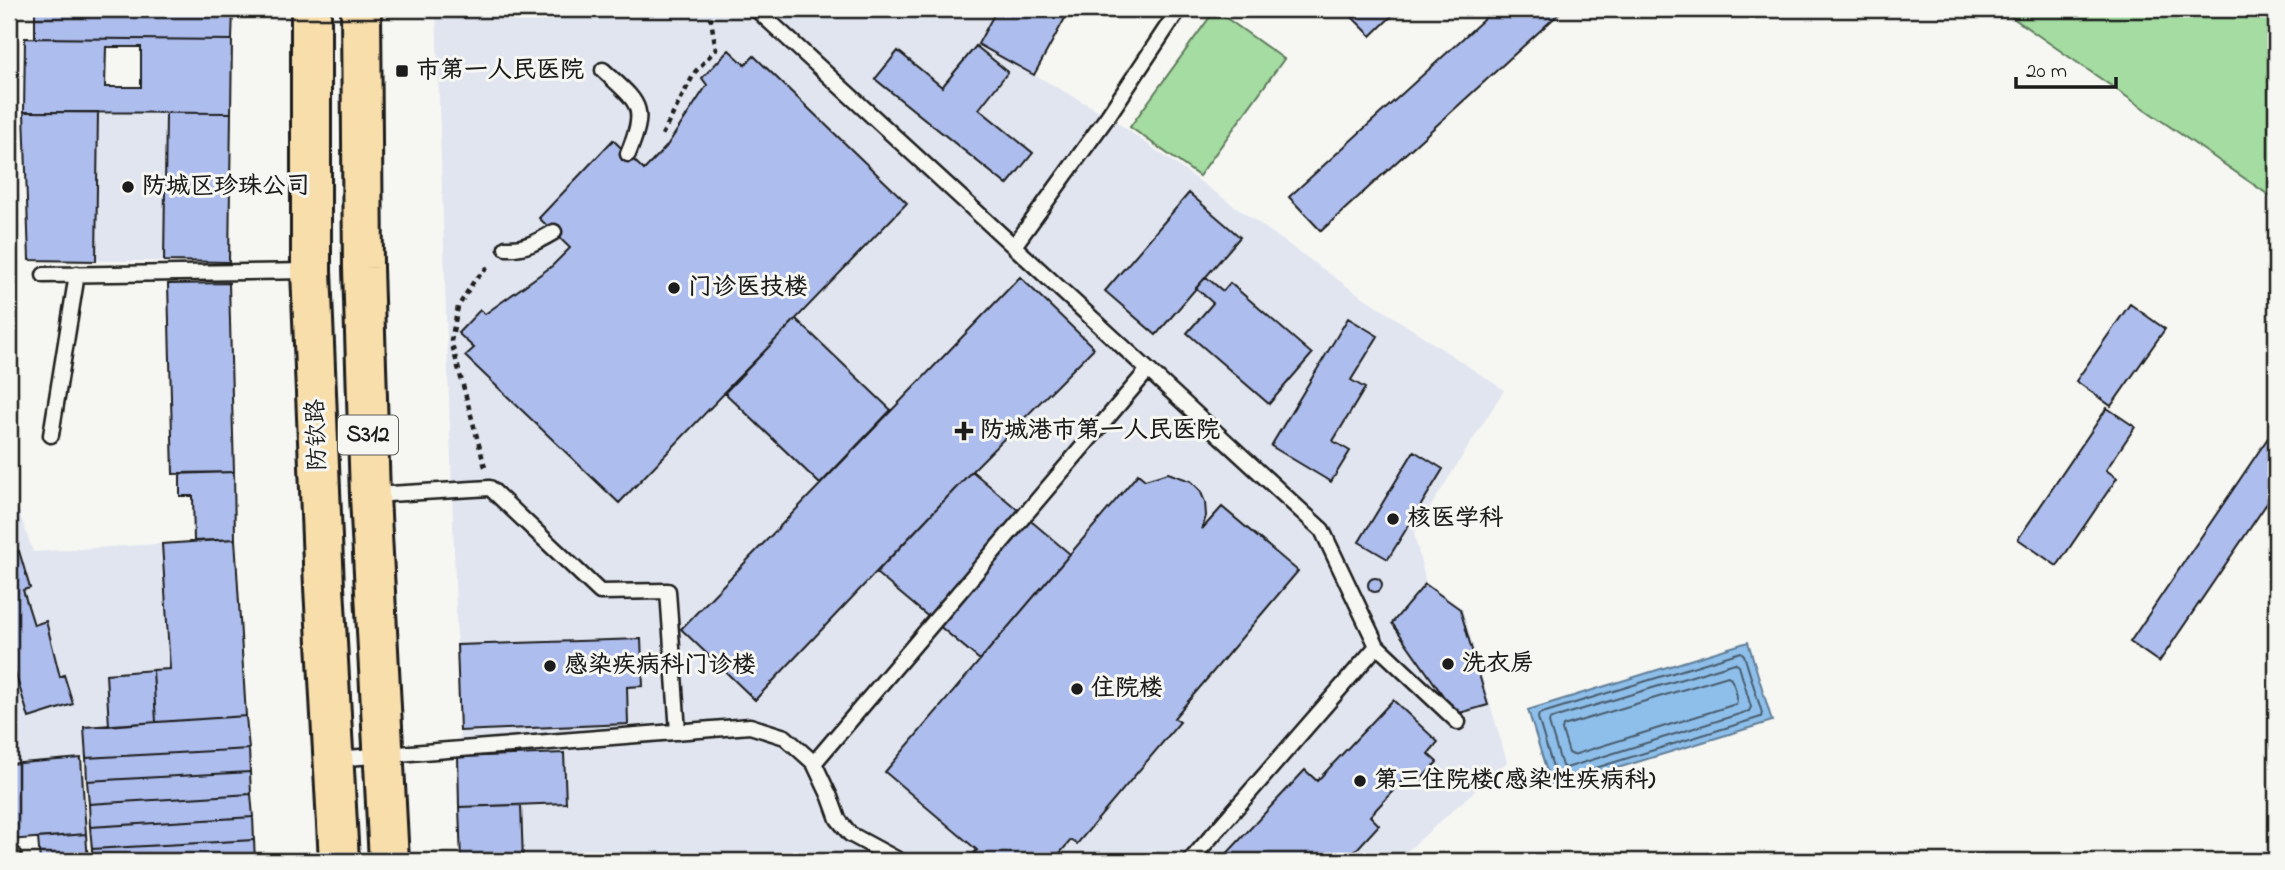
<svg xmlns="http://www.w3.org/2000/svg" width="2285" height="870" viewBox="0 0 2285 870" font-family="'Indie Flower','LXGW WenKai TC',sans-serif">
<style>
.built{fill:#e0e5f0}
.green{fill:#a4dca1;stroke:#607c5e;stroke-width:2}
.water{fill:#8ebfea;stroke:#607e98;stroke-width:2}
.lines{fill:none;stroke-linecap:round;stroke-linejoin:round}
.shore{stroke:#4a5d6e;stroke-width:2}
.building{fill:#adbded;stroke:#1c1c1c;stroke-width:2;fill-rule:evenodd}
.service-casing{stroke:#1c1c1c;stroke-width:19}
.primary-casing{stroke:#1c1c1c;stroke-width:44}
.path{stroke:#1c1c1c;stroke-width:4.5;stroke-dasharray:5 5;stroke-linecap:butt}
.service{stroke:#f6f6f2;stroke-width:14}
.primary{stroke:#f8deab;stroke-width:38}
.poi-dot{fill:#1c1c1c;stroke:#f6f6f2;stroke-width:2.5}
.labels{text-anchor:middle;dominant-baseline:central;stroke-width:6;stroke-linejoin:round;paint-order:stroke}
.shield{fill:#f6f6f2;stroke:#5d5d5c;stroke-width:2}
.shield-label{font-size:23px;font-weight:bold;fill:#1c1c1c}
.poi-label{font-size:24px;font-weight:bold;fill:#1c1c1c;stroke:#f6f6f2;text-anchor:start}
.street-label{font-size:24px;fill:#1c1c1c;stroke:#f6f6f2}
</style>
<rect width="100%" height="100%" fill="#f6f6f2"/>
<filter id="ink" filterUnits="userSpaceOnUse"><feTurbulence type="fractalNoise" baseFrequency=".0143" numOctaves="2"/><feDisplacementMap in="SourceGraphic" scale="14" xChannelSelector="R" yChannelSelector="G"/><feConvolveMatrix kernelMatrix="1 2 1 2 8 2 1 2 1" color-interpolation-filters="sRGB"/></filter>
<g filter="url(#ink)">
<path class="built" d="M436,9H1070L1035,75L1108,116L1351,289L1504,390L1414,533L1426,583L1462,608L1507,762L1396,861H523L521,805L459,807L458,757L460,731Z
M24,112L231,113L229,262L29,260Z
M18,509L33,552L235,539L246,716L84,727L86,758L9,764V511Z"/>
<path class="green" d="M2000,9H2276V200Z
M1215,10L1284,59L1199,176L1130,127Z"/>
<path class="water" d="M1748,642L1772,721L1552,788L1528,710Z"/>
<g class="lines">
<path class="shore" d="M1741,652L1744,655L1762,713L1761,717L1560,779L1556,777L1538,718L1539,714Z
M1735,663L1739,666L1751,707L1749,711L1566,768L1562,766L1549,723L1550,719Z
M1728,676C1734,681 1739,698 1736,704L1573,755L1569,753L1562,730L1563,726Z"/>
</g>
<path class="building" d="M35,9H233L232,40L35,38Z
M997,9H1070L1034,75L978,44Z
M1344,9H1399L1371,36Z
M1495,9H1564L1321,231L1289,197Z
M25,38L232,40L231,113L24,112ZM106,47H141V87H105Z
M976,46L1008,72L979,109L1033,153L1007,185L875,79L898,51L942,87Z
M729,50L745,65L754,56L907,203L619,503L465,356L474,348L458,333L480,310L485,314L552,266L570,248L539,218L613,140L644,170L666,147L707,85L702,78Z
M24,112H98L96,261L29,260Z
M166,113H231L229,262L164,261Z
M1189,193L1240,237L1156,335L1105,291Z
M1020,277L1094,348L972,471L755,700L681,629Z
M1206,277L1223,291L1230,283L1312,354L1269,404L1187,333L1213,303L1196,288Z
M229,283L234,472L173,474L168,284Z
M2130,304L2165,329L2111,406L2076,381Z
M1348,318L1378,336L1351,380L1365,388L1333,441L1350,451L1331,482L1271,446Z
M796,319L891,410L820,484L724,392Z
M2107,408L2135,427L2106,470L2117,478L2057,566L2018,539Z
M2276,426V490L2159,662L2130,642Z
M1414,451L1443,469L1388,559L1359,542Z
M972,471L1070,554L980,660L876,573Z
M234,472L235,539L194,541L193,496H180V473Z
M1168,473L1191,481L1200,490L1205,502L1206,516L1202,529L1222,507L1298,571L1174,718L1180,722L1077,844L1071,840L1053,861H970L968,860L977,850L885,772L1138,474L1145,480Z
M235,539L246,716L156,722L153,670L170,669L162,544Z
M9,540L13,553L19,551L30,588L23,590L34,625L46,621L60,677L64,675L73,704L29,718L9,653Z
M1368 585a7 7 0 1 1 14 0a7 7 0 1 1-14 0Z
M1425,584L1460,609L1488,705L1456,714L1392,623Z
M641,639L643,686L627,687L628,724L460,731L457,645Z
M153,670L156,722L109,726L106,674Z
M1393,700L1438,742L1428,754L1437,762L1413,789L1403,780L1370,816L1379,825L1346,861H1220L1305,770L1317,781Z
M246,716L249,749L86,758L84,727Z
M249,749L250,772L87,781L86,758Z
M564,753L566,803L459,807L458,757Z
M81,758L86,834L9,840V764Z
M250,772L251,794L89,804L87,781Z
M251,794L253,817L90,827L89,804Z
M521,805L523,861H461L459,807Z
M253,817L254,840L92,849L90,827Z
M86,834L88,861H40L38,838Z
M254,840L255,861H92V849Z"/>
<g class="lines">
<g class="service-casing">
<path id="service" d="M756,9L1322,530L1377,646L1458,722
M603,70C639,104 648,105 628,154
M1014,246L1108,116L1179,9
M506,248C525,249 537,242 554,232
M44,275L310,271
M51,435L77,274
M372,495L490,488L600,592L668,591L678,732
M335,759L750,726L785,737L814,763L830,797L838,819L850,834L900,861
M814,763L1148,370
M13,854V861
M1190,861L1377,646"/>
</g>
<g class="primary-casing">
<path id="primary" d="M311,9V271L324,587L339,861
M361,9L363,268L370,496L389,861"/>
</g>
<path class="path" d="M662,135L695,72L716,49L709,9
M485,467L451,341L458,307L474,281L490,265"/>
<use href="#service" class="service"/>
<use href="#primary" class="primary"/>
</g>
</g>
<g class="poi-dot">
<rect x="395" y="64" width="14" height="14" rx="3.5"/>
<circle cx="128" cy="187" r="7"/>
<circle cx="674" cy="288" r="7"/>
<path d="M960.5 420.5h7v7h7v7h-7v7h-7v-7h-7v-7h7z"/>
<circle cx="1393" cy="519" r="7"/>
<circle cx="1448" cy="664" r="7"/>
<circle cx="550" cy="666" r="7"/>
<circle cx="1077" cy="689" r="7"/>
<circle cx="1360" cy="781" r="7"/>
</g>
<g class="labels">
<rect class="shield" x="338" y="415.5" width="60" height="39" rx="5"/>
<g class="shield-label">
<text x="368" y="435">S312</text>
</g>
<g class="poi-label">
<text x="416" y="71">市第一人民医院</text>
<text x="142" y="187">防城区珍珠公司</text>
<text x="688" y="288">门诊医技楼</text>
<text x="980" y="431">防城港市第一人民医院</text>
<text x="1407" y="519">核医学科</text>
<text x="1462" y="664">洗衣房</text>
<text x="564" y="666">感染疾病科门诊楼</text>
<text x="1091" y="689">住院楼</text>
<text x="1374" y="781">第三住院楼(感染性疾病科)</text>
</g>
<g class="street-label">
<text transform="translate(318 435) rotate(-92)">防钦路</text>
</g>
</g>
<rect width="2285" height="870" fill="none" stroke="#f6f6f2" stroke-width="35"/>
<rect x="18" y="18" width="2250" height="835" fill="none" stroke="#1c1c1c" stroke-width="2.5" filter="url(#ink)"/>
<path d="M2016 77v10h100v-10" fill="none" stroke="#1c1c1c" stroke-width="3.5"/>
<text x="2026" y="77" font-size="21" fill="#1c1c1c" stroke="#f6f6f2" stroke-width="5" paint-order="stroke">20 m</text>
</svg>
